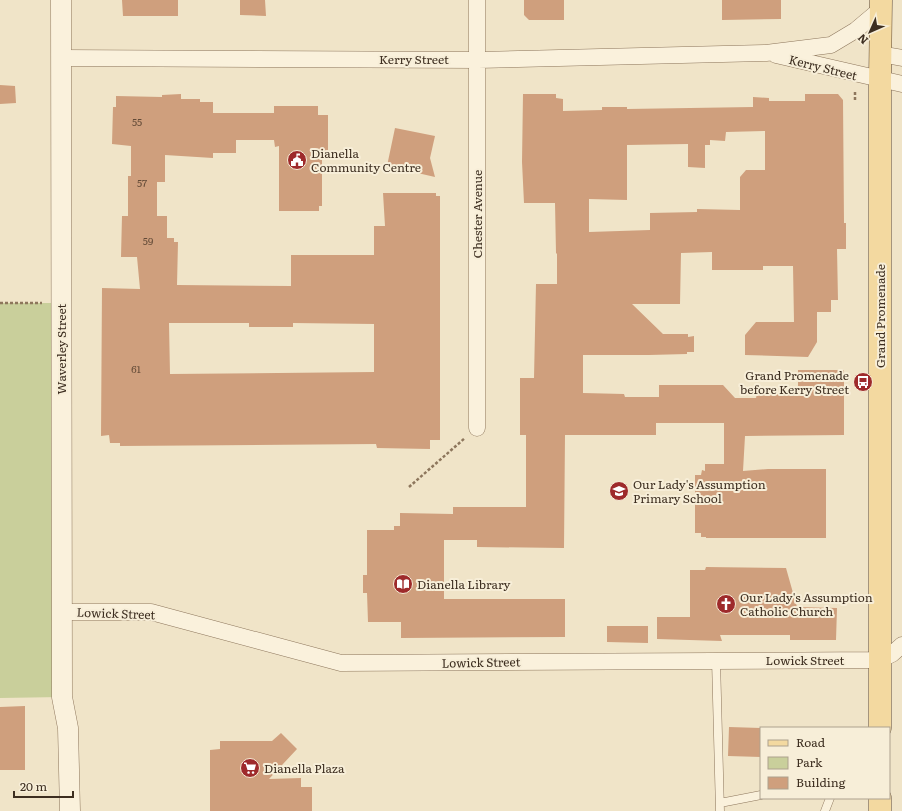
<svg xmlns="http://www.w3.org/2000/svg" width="902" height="811" viewBox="0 0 902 811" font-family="Literata,serif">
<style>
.green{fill:#c9cf9b}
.building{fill:#cf9f7d;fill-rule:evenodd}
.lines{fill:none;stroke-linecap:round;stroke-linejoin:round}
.service-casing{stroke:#8d765c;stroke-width:9}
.minor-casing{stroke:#8d765c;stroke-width:17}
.tertiary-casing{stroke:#8d765c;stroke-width:21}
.primary-casing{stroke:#5b4430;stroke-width:23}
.path{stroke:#8d765c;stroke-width:2.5;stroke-dasharray:3 2;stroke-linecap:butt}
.service{stroke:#faf1dc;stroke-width:8}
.minor{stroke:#faf1dc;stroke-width:16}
.tertiary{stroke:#faf1dc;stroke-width:20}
.primary{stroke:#f3d9a0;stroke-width:22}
.labels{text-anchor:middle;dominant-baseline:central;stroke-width:4;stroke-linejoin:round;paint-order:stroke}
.number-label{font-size:10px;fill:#624a37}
.street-label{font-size:12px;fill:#3d2e20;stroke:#f7eed8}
.poi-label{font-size:12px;fill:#3d2e20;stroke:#f7eed8;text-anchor:start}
</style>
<rect width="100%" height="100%" fill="#f0e4c8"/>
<path class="green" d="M0,303H61L62,697L0,698Z"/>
<path class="building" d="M122,0H178V16H123Z
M240,0H265L266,16L240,15Z
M524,0H564V20H529L524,15Z
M722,0H781V19L722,20Z
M0,85L15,86L16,103L0,104Z
M181,94V99H200V102H213V113H274V106H318V115H328V154H322V206H319V211H279V146L275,147L274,140H236V153H213V158L165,155V182H157V216H167V238H174V242H178L177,285L291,286V255H374V226H385L383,193H436V196H440V440H430V449L377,448L376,444L120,446V443H110L109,435L101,436L102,288L140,289L137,257H121L122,216H128V176H131V146L112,144L113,107H116V96L162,97V95ZM169,323H249V327H293V323L374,324V372L170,374Z
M523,94H556V98L563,99V111L602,110V107H627V109L753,107V97L769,98V101H805V94H838L843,100L844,223H846V249H837L838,300H831V312H817V342L808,357L745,355V335L756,322H794L793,266H763V270H712V252L681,253L680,304H632L663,334H688V337L694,336V352H687V354L649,355H583V393L624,394L625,397H659V385H723L735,398H756L757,394H798V370H844V435L745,436L743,471L768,469H826V538H706V537H701V533H695V475H701L702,470L705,471V464H724V423H656V435H565L564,548L477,547V540H444V599H565V637L401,638V622H368L367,593H363V575H367V530H394V526H400V513L453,514V507H526V435H520V378H534L536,284H557V254L556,253L555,203H524L522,162ZM765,131V170H746L740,177V210L697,209V212L650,213V230L589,232V199L627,200V145L688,144V167L705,168V145H710V140L725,141L726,132Z
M395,128L435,136L430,158L435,177L387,166Z
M706,567L786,568L797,607L837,608L836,640H790V635H720L722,641L657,639V617H690V570H705Z
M607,626H648V643L607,642Z
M25,706V770H0V707Z
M729,727L761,728V757L728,756Z
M281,733L297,749L269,779L301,778V787H312V811H210V750L220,749V741H272Z"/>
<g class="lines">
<g class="service-casing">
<path id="service" d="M716,660L720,811
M720,803L761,795
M825,811L830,798"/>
</g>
<g class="minor-casing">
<path id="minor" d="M880,54L902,58
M776,55L902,84
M61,58L478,60L766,53L831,45L856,30L881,9
M477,428V0
M62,612H151L341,663L880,660L892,654L902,645"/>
</g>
<g class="tertiary-casing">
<path id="tertiary" d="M61,0L62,697L68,728L70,811"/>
</g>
<g class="primary-casing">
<path id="primary" d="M880,728V80L881,0
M880,811V798"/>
</g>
<path class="path" d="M855,100V91
M0,303H42
M409,487L465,438"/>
<use href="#service" class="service"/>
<use href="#minor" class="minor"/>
<use href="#tertiary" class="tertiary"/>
<use href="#primary" class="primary"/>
</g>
<defs>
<g id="civic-disc" transform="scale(1)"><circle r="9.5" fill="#9e2a2b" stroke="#f7eed8"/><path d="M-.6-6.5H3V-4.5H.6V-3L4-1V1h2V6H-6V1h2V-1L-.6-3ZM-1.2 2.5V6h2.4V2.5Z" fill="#fff"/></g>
<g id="bus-disc" transform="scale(1)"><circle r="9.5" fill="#9e2a2b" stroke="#f7eed8"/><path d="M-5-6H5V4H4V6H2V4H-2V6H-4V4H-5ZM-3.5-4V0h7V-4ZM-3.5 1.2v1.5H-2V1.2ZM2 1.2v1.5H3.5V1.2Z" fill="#fff"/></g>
<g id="school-disc" transform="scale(1)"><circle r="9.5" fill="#9e2a2b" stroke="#f7eed8"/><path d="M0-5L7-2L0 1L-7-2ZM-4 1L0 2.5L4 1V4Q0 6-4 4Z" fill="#fff"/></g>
<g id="library-disc" transform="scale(1)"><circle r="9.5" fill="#9e2a2b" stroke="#f7eed8"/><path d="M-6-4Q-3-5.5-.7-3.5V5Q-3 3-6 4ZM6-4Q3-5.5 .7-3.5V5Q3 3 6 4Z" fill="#fff"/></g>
<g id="church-disc" transform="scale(1)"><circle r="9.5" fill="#9e2a2b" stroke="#f7eed8"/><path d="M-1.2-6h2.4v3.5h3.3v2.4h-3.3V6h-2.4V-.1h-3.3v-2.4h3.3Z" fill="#fff"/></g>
<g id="supermarket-disc" transform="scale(1)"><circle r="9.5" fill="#9e2a2b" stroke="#f7eed8"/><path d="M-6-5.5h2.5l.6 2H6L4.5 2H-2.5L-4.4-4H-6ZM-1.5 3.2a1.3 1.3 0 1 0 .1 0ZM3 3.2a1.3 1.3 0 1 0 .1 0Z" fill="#fff"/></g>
</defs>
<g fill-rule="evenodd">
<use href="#civic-disc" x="297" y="160"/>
<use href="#bus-disc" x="863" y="382"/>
<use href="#school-disc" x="619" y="491"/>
<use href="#library-disc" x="403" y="584"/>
<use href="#church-disc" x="726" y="604"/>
<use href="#supermarket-disc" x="250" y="768"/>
</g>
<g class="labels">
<g class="number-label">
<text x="137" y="121">55</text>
<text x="142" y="182">57</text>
<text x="148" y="240">59</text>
<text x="136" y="368">61</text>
</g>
<g class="street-label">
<text x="414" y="59">Kerry Street</text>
<text transform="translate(823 67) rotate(14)">Kerry Street</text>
<text transform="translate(477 214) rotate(-90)">Chester Avenue</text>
<text transform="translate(880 316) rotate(-90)">Grand Promenade</text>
<text transform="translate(61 349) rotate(-90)">Waverley Street</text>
<text transform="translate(116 613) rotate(2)">Lowick Street</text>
<text x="805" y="660">Lowick Street</text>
<text transform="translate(481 662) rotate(-1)">Lowick Street</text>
</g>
<g class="poi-label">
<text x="311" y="153">Dianella<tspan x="311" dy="14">Community Centre</tspan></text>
<text x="849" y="375" text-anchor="end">Grand Promenade<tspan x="849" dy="14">before Kerry Street</tspan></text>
<text x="633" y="484">Our Lady's Assumption<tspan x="633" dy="14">Primary School</tspan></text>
<text x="417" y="584">Dianella Library</text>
<text x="740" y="597">Our Lady's Assumption<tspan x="740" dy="14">Catholic Church</tspan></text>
<text x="264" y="768">Dianella Plaza</text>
</g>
</g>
<rect x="760" y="727" width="130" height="72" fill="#f7eed8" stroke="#ada18e"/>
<rect x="768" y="740" width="20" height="6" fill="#f3d9a0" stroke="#ada18e"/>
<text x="796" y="747" font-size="12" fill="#3d2e20">Road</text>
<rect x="768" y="757" width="20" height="12" fill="#c9cf9b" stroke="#ada18e"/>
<text x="796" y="767" font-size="12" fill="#3d2e20">Park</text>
<rect x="768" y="777" width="20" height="12" fill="#cf9f7d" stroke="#ada18e"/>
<text x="796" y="787" font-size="12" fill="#3d2e20">Building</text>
<g transform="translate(870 32) rotate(225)" stroke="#f7eed8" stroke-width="3" paint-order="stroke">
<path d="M0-3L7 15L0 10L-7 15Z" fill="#3d2e20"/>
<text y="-6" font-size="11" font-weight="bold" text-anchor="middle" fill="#3d2e20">N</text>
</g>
<path d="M14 791v6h59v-6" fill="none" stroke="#3d2e20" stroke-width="2"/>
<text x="20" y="791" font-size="12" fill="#3d2e20" stroke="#f7eed8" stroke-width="3" paint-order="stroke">20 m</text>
</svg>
